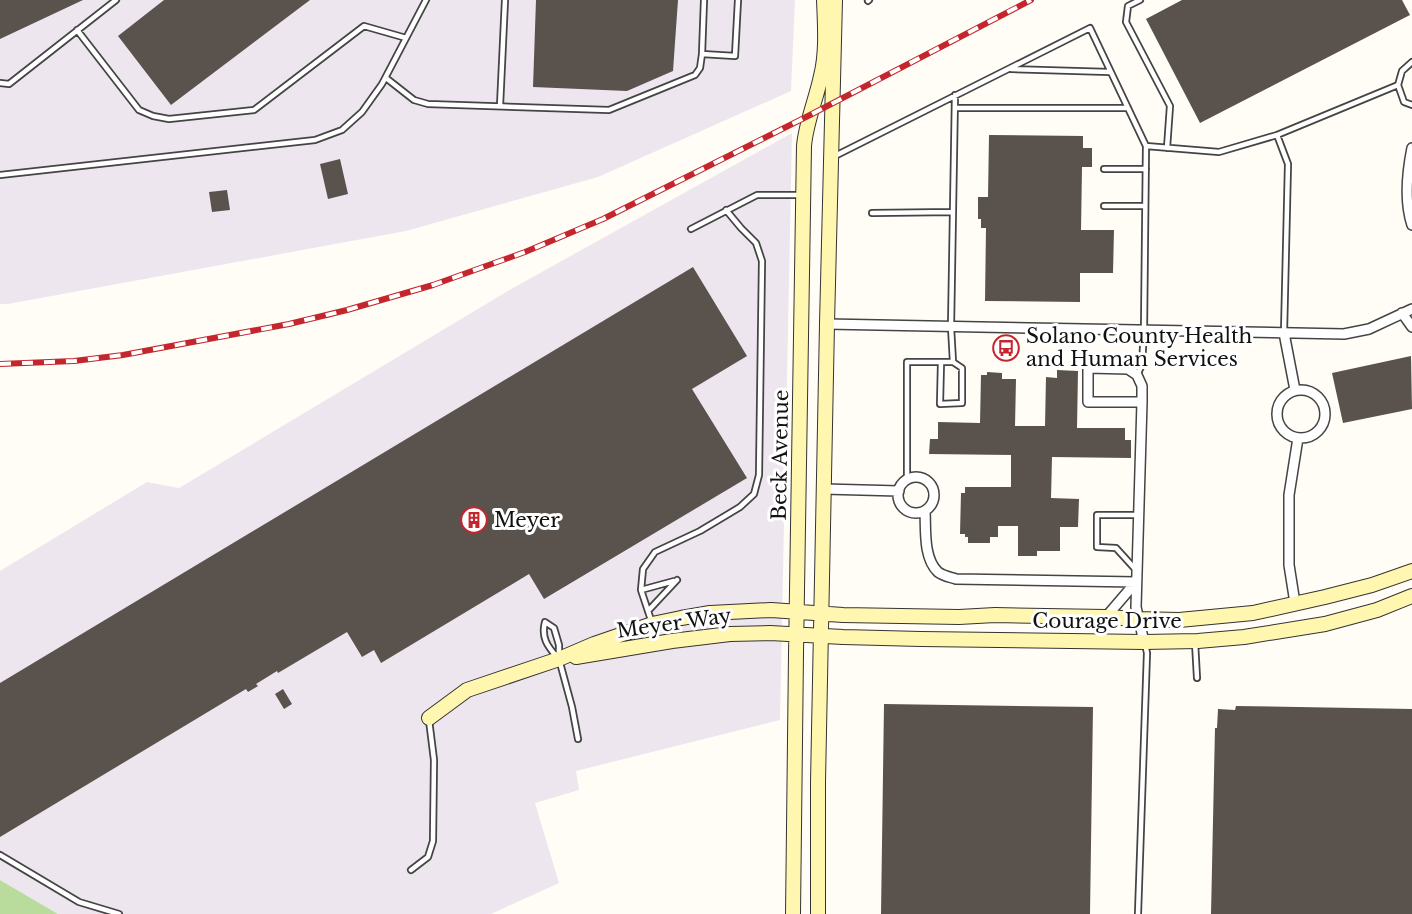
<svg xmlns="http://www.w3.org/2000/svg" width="1412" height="914" viewBox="0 0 1412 914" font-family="'Libre Baskerville',serif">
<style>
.industrial{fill:#eee6ef}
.forest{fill:#b9dc9c}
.building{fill:#5a524d}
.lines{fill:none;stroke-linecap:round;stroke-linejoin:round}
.lane-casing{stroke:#444;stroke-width:8}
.street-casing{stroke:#444;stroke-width:12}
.secondary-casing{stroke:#333;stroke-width:16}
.lane{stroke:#fff;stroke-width:4.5}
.street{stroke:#fff;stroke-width:9}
.secondary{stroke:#fff6b0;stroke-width:14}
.rail-casing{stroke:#c4262e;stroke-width:6}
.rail{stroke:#fff;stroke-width:4;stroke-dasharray:11;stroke-linecap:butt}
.labels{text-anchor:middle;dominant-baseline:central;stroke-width:6;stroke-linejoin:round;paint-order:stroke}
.poi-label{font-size:20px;fill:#111;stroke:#fff;text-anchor:start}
.street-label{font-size:20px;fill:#111;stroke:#fff}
</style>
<rect width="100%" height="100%" fill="#fffdf5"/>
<path class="industrial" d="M0,0H795L791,91L598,177L406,231L8,304H0Z
M792,133L780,720L576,771L579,790L535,803L559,883L491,914H58L0,880V571L147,482L179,488L513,288Z"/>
<path class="forest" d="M0,880L58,914H0Z"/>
<path class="building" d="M0,0H83L0,39Z
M164,0H310L171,105L118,36Z
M536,0H678L673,71L627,91L533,87Z
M1182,0H1402L1410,15L1200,123L1146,19Z
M989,135L1083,136V148H1092V167H1082L1081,230H1114L1113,273H1080V302L985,301L986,228H981V219H978V197H988Z
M340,159L348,194L328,199L320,164Z
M227,190L230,210L212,212L209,192Z
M693,267L747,356L692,389L747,478L544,599L529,574L381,663L374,650L362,657L347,632L278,673L277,671L256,684L258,686L248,692L246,689L0,837V683Z
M1411,356L1412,409L1343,423L1332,373Z
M1057,370L1078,371L1077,428H1125V440H1131V458L1052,457L1051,498L1079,499L1078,527H1060V551H1037V556H1018V526H998V537H990V543H968V537H965V534H960L961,493H965V487H1011V455L929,454L930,439H938V422L980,423L981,375H987V372L1002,373V379H1016L1015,426H1045L1046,377L1057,378Z
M283,689L292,704L284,709L275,694Z
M884,704L1093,707L1090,914H881Z
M1236,706L1412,709V914H1211L1215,728H1217L1218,709L1235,710Z"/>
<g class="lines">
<g class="lane-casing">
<path id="lane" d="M1140,0L1128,6L1126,22L1170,106L1167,148
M868,1L869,0
M77,30L139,110L153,116L169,119L254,110L364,26L406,38
M702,54L704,0
M1412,62L1402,71L1398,85L1404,102L1412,105
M1011,69L1110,72
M386,78L414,100L428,104L609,110L695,75L700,68L702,54L735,56L738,0
M0,83L9,84L116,0
M500,106L505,0
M955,108H1128
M1277,135L1398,85
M1146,146L1219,152L1277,135L1288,164L1284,333
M833,157L1090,28L1146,146L1144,330L1142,365L1137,375
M1104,169H1146
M0,175L315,140L342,130L362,112L382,84L426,0
M1104,206H1145
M872,213L953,212
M691,229L757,195H800
M941,362L940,404L962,403V368L953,362
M907,480V362H953L951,327L955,95
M1136,570L1116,548L1097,547V515H1139
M641,590L674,581
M648,611L677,580
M652,623L641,590L643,569L655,552L700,531L740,507L754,494L759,475L762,261L756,243L741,228L726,210
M1195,642L1197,678
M557,657C547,646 541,637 545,622L554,628L559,645V659L572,707L578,739
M0,855L79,902L119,914
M411,870L428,857L433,841L434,760L429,720
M1138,914L1147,653L1145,644"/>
</g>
<g class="street-casing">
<path id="street" d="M1412,148C1407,173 1404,201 1412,225
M1402,313L1412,327
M827,324L1344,334L1369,329L1412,309
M1284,333L1295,390
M1277 414a24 24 0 1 1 48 0a24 24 0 1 1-48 0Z
M1142,402H1088V368L1128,369L1137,375L1142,386V402L1136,607L1144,642
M898 495a18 18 0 1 1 36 0a18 18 0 1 1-36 0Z
M824,489L899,491
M925,511C926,529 923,558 938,572C943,576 950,577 956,579L1136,582
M1295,603L1289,565V495L1298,438
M1106,617L1136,582"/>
</g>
<g class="secondary-casing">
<path id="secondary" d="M576,657L672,641L730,634L770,633L843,637L921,639L1144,642L1198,641L1244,637L1325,624L1377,610L1412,596
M429,718L467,690L559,659L594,644L652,624L681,618L710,613L771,610L843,615L959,617L995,615L1106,617L1138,619L1179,620L1253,613L1325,597L1372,585L1412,571
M793,914L796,654L804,146C806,122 816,100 821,76C827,52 825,25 824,0
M818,914V782L827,324L835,0"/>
</g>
<use href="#lane" class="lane"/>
<use href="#street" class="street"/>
<use href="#secondary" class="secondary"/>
<g class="rail-casing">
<path id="rail" d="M0,364L74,361L123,355L289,324L347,310L433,285L525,252L603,219L810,115L1031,0"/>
</g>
<use href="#rail" class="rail"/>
</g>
<defs>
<g id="bus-ring" transform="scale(1.35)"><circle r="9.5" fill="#fff" stroke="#c4262e" stroke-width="1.5"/><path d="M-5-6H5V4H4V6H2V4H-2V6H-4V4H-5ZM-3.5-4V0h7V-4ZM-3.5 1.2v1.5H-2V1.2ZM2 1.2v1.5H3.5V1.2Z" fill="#c4262e"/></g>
<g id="building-ring" transform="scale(1.35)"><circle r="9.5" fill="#fff" stroke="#c4262e" stroke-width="1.5"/><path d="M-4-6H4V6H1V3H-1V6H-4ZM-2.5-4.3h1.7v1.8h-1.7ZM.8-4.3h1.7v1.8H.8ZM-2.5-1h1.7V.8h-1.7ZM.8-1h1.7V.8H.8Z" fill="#c4262e"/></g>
</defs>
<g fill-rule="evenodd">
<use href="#bus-ring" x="1006" y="348"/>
<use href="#building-ring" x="474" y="520"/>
</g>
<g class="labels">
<g class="poi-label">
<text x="1026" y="336">Solano County Health<tspan x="1026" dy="23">and Human Services</tspan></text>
<text x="494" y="520">Meyer</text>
</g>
<g class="street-label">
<text transform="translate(780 455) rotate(-89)">Beck Avenue</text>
<text x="1107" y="621">Courage Drive</text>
<text transform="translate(674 623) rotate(-8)">Meyer Way</text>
</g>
</g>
</svg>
